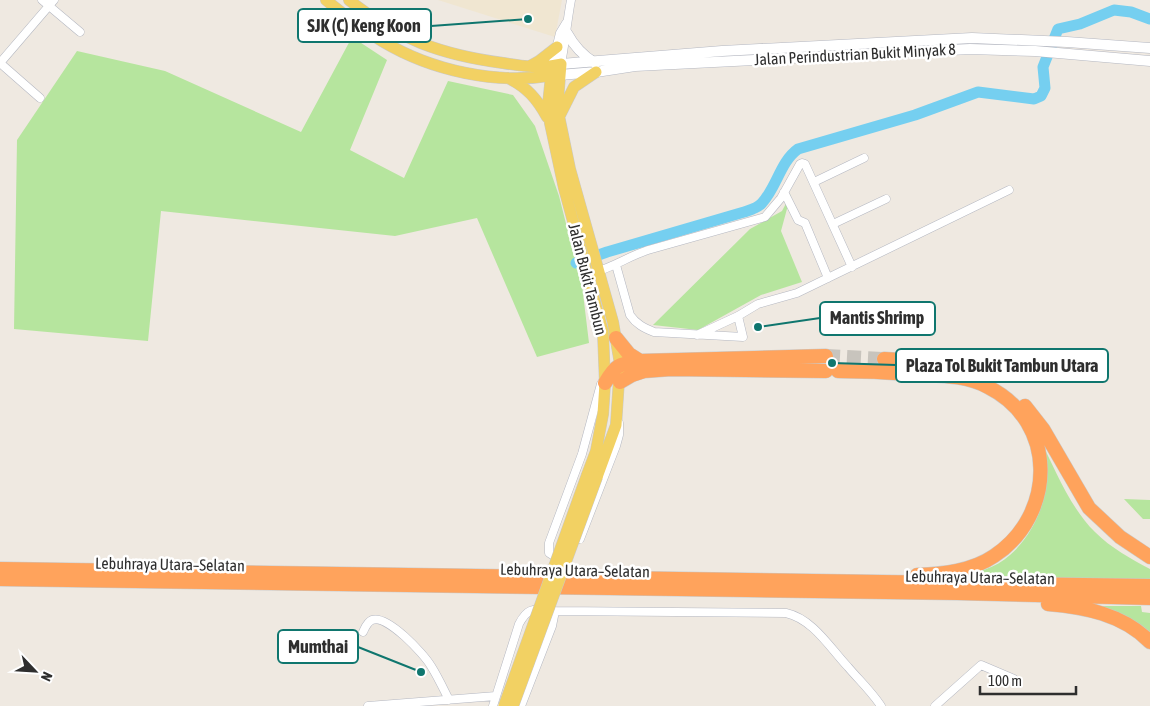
<svg xmlns="http://www.w3.org/2000/svg" width="1150" height="706" viewBox="0 0 1150 706" font-family="'Asap Condensed',sans-serif">
<style>
.education{fill:#f0e6d1}
.green{fill:#b6e59e}
.lines{fill:none;stroke-linecap:round;stroke-linejoin:round}
.river{stroke:#75cff0;stroke-width:11}
.highway-tunnel{stroke:#c8c4bd;stroke-width:14;stroke-dasharray:14 7;stroke-linecap:butt}
.street-casing{stroke:#b4b7c1;stroke-width:9}
.secondary-casing{stroke:#b4b7c1;stroke-width:11}
.primary-casing{stroke:#c9c9c9;stroke-width:12}
.highway-casing{stroke:#c9c9c9;stroke-width:15}
.street{stroke:#fff;stroke-width:8}
.secondary{stroke:#fff;stroke-width:10}
.primary{stroke:#f2d163;stroke-width:11}
.highway{stroke:#ffa35c;stroke-width:14}
.primary-bridge-casing{stroke:#c9c9c9;stroke-width:12;stroke-linecap:butt}
.primary-bridge{stroke:#f2d163;stroke-width:11}
.labels{text-anchor:middle;dominant-baseline:central;stroke-width:5;stroke-linejoin:round;paint-order:stroke}
.street-label{font-size:16px;fill:#2e2e2e;stroke:#fff}
.leader{fill:none;stroke:#0f766e;stroke-width:2}
.callout-dot{fill:#0f766e;stroke:#fff;stroke-width:2}
.callout{fill:#fff;stroke:#0f766e;stroke-width:2}
.callout-label{font-size:18px;text-anchor:middle;font-weight:bold;fill:#2e2e2e}
</style>
<rect width="100%" height="100%" fill="#efe9e1"/>
<path class="education" d="M438,0H562L555,37Z"/>
<path class="green" d="M352,37L387,60L350,150L404,178L448,81L513,95L535,126L559,196L576,263L581,277L589,343L537,357L477,218L395,236L161,211L148,341L14,329L17,140L77,51L165,71L301,132Z
M791,194L781,231L802,282L761,295L698,330L653,325L750,229L782,211Z
M1038,435C1054,467 1070,508 1095,532C1111,548 1131,559 1150,569V581L957,578C975,573 996,568 1010,555C1034,534 1048,500 1047,469C1047,458 1041,445 1038,435Z
M1124,499L1150,500V519H1143Z
M1091,606H1141L1142,612L1150,613V637Z"/>
<g class="lines">
<path class="river" d="M576,263L607,252L744,212C750,210 758,208 762,203C777,187 780,162 798,149L915,115L978,92L1034,99L1041,96L1045,88L1043,67L1058,29L1080,24L1114,10L1131,12L1150,19"/>
<path class="highway-tunnel" d="M826,356L884,359"/>
<g class="street-casing">
<path id="street" d="M42,0L80,32
M0,63L54,0
M0,63L40,98
M561,64C565,43 567,22 571,0
M552,66L560,33L566,23
M814,182L864,158
M784,192L798,220L805,223L828,278
M833,224L886,199
M616,265L630,315C636,324 644,328 654,332L743,337L738,316
M595,272C614,267 629,256 648,250L765,217L781,198L800,164L802,163L805,164L852,267
M697,335L738,316L758,304L797,293L1009,190
M580,539L616,446L619,435V423
M560,560L549,553V543L582,454L601,384
M555,611L786,613C813,619 830,648 848,667C859,680 871,691 881,706
M363,632C365,628 367,622 372,620C387,614 424,654 431,666C438,677 443,688 449,700
M368,706L496,696
M493,706L519,624C529,605 535,610 555,611L552,626L521,706
M935,706L981,665L1014,679"/>
</g>
<g class="secondary-casing">
<path id="secondary" d="M567,33C574,46 582,55 595,63
M561,64L722,51L972,38L1067,42L1150,48
M559,75L596,72L635,66L970,49L1035,51L1150,61"/>
</g>
<g class="primary-casing">
<path id="primary" d="M326,0C344,15 362,29 382,41C432,71 497,85 555,75
M349,0C397,39 442,55 503,63C522,66 542,69 561,64L558,99L559,116L570,169L613,322L620,364L616,425L597,477
M530,66L539,61L557,47
M552,66L548,105L550,123L564,188L603,332L605,383L603,414L596,451L587,475
M508,78C527,87 537,99 547,117
M560,115L574,87L596,72"/>
</g>
<g class="highway-casing">
<path id="highway" d="M616,338L629,354L640,361
M884,359L916,361L960,369
M838,371C862,371 886,372 910,374C937,376 964,374 988,387C1058,422 1056,515 994,556C972,571 943,574 917,575
M620,382L632,375L644,371L671,369L826,371
M605,383C616,364 619,364 640,361L826,356
M1025,406L1043,429L1089,508L1120,537L1150,557
M0,569L1150,586
M0,579L958,593L1150,598
M1048,604C1084,607 1123,614 1150,642"/>
</g>
<use href="#street" class="street"/>
<use href="#secondary" class="secondary"/>
<use href="#primary" class="primary"/>
<use href="#highway" class="highway"/>
<g class="primary-bridge-casing">
<path id="primary-bridge" d="M504,706L587,475
M513,706L597,477"/>
</g>
<use href="#primary-bridge" class="primary-bridge"/>
</g>
<g class="labels">
<g class="street-label">
<text transform="translate(855 54) rotate(-3)">Jalan Perindustrian Bukit Minyak 8</text>
<text transform="translate(588 279) rotate(76)">Jalan Bukit Tambun</text>
<text transform="translate(170 564) rotate(1)">Lebuhraya Utara–Selatan</text>
<text transform="translate(575 570) rotate(1)">Lebuhraya Utara–Selatan</text>
<text transform="translate(980 577) rotate(1)">Lebuhraya Utara–Selatan</text>
</g>
</g>
<path class="leader" d="M528 19L431 26M758 327L820 318M832 363L896 365M421 672L358 647"/>
<g class="callout-dot">
<circle cx="528" cy="19" r="5"/>
<circle cx="758" cy="327" r="5"/>
<circle cx="832" cy="363" r="5"/>
<circle cx="421" cy="672" r="5"/>
</g>
<g class="callout">
<rect x="298" y="9" width="133" height="33" rx="5"/>
<rect x="820" y="302" width="115" height="33" rx="5"/>
<rect x="896" y="349" width="212" height="33" rx="5"/>
<rect x="278" y="630" width="80" height="33" rx="5"/>
</g>
<g class="callout-label">
<text x="364" y="32">SJK (C) Keng Koon</text>
<text x="877" y="324">Mantis Shrimp</text>
<text x="1002" y="372">Plaza Tol Bukit Tambun Utara</text>
<text x="318" y="653">Mumthai</text>
</g>
<g transform="translate(35 671) rotate(115)" stroke="#ffffff" stroke-width="4" paint-order="stroke">
<path d="M0-4L9 19L0 12L-9 19Z" fill="#2e2e2e"/>
<text y="-8" font-size="14" font-weight="bold" text-anchor="middle" fill="#2e2e2e">N</text>
</g>
<path d="M980 686v8h96v-8" fill="none" stroke="#2e2e2e" stroke-width="2.5"/>
<text x="988" y="686" font-size="15" fill="#2e2e2e" stroke="#ffffff" stroke-width="4" paint-order="stroke">100 m</text>
</svg>
